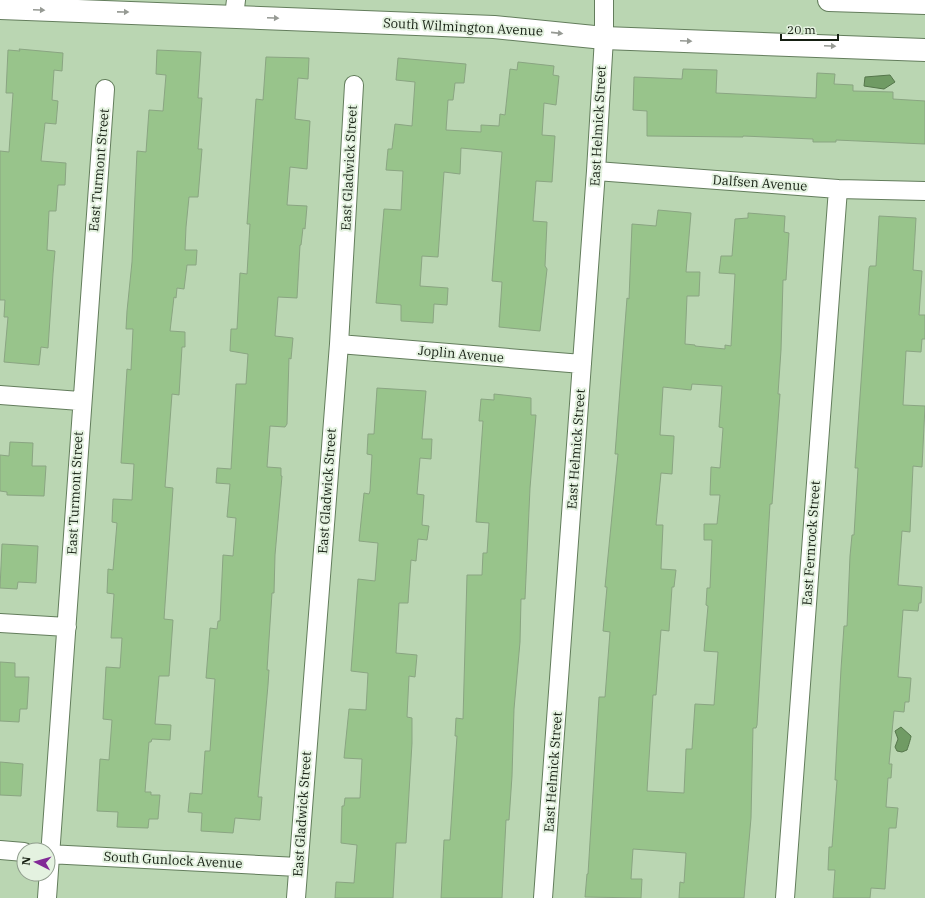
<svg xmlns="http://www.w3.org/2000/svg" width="925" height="898" viewBox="0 0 925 898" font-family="'IBM Plex Serif',serif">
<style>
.water{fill:#709b64;stroke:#55764b}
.building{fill:#98c48b;stroke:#8aa582;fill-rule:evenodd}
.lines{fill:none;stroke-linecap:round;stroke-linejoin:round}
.street-casing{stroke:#637d5c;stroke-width:20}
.secondary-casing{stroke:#637d5c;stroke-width:24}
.street{stroke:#fff;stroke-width:18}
.secondary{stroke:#fff;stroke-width:22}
.oneway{fill:#969a94}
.labels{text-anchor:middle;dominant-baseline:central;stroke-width:4;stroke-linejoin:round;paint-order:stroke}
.street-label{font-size:13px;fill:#151f12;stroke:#e4f2e0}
</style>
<rect width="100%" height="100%" fill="#bad6b2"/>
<path class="water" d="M890,75L895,82L884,89L864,86L865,77Z
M901,727L911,736C911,738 908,747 907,750L902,752L897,751L895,747L898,739L895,731Z"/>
<path class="building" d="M19,49L63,53L62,71L54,70L52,100L58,101L56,124L45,123L41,161L66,163L65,185H58L56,211H49L47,250L55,251L53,274L48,348L41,347L39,365L4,362L8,317H4L5,300H0V151L9,152L13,93H6L8,50L20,51Z
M157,50L201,52L198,98H202L198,149H202L198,197H189L186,227L185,250H197L196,265H187L184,289L177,288L176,298L174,297L170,331L185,332V347H182L179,395L172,394L165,487L173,488L164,619L173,620L169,676H159L155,724L171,725L170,740L152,739L151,742H149L145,792H151V795H160L158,819H149L148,828L117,827L118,812L97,811L100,759L109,760L112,720L103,719L106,667L120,668L122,638H111L114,594L107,593L108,569L113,570L117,523L112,522L113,499L132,500L134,464L121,463L127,369L131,370L133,329H126L127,311L132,262L137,151L146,152L149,110L163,111L166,75L156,74Z
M266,57L309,58L308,79L298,78L295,119L310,121L307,169L290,167L287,205L307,206L305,229L303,228L301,245H300L297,298L278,297L275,336L293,338L291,359L289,358L287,424L285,427L270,426L267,467L281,468V476H282L275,555L274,593H272L267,670H269L268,685L258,797H262L260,820L235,818L233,833L201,831L202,813L188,812L190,793L202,794L205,751H210L215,679L206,678L210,628L217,629L218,621H220L223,555L233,556L236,518L227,517L230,484L216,483L217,468L231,469L236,384H246L248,354L230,351L231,329H237L240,273L247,274L250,224H247L256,99L263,100Z
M398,58L466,64L464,83H455L453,100H448L446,130L481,132V125L499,126L500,114L505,115L510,69L517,70L518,62L554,66L553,75L559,76L556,105L544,103L542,135L555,136L552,182L536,181L533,221L547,222L545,266L547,269L540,331L499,327L502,282L492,281L502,152L461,148L460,174L444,172L438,257L422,256L420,286L448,288L447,305L434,304L433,323L401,321V305L376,303L384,209L401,210L403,171L386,170L388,149H392L395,124L412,126L415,82L396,80Z
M683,69L717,70L716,93L816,98L817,73L835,74L834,84L853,85V91L893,92V99L925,101V144L836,140V142H813V139L743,136V137L647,136V111L633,110L634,77L682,79Z
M658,210L691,213L686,272H700L699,296H687L685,344L695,345V346L725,349V345L731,346L735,274L719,273L721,256H732L735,219L748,218V213L785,216L784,232L789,233L786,280H783L781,350L778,394H780L772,504H770L757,725L756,728H753L751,818L744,898H679L680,882L684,883L686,853L633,849L631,879H642L641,898L585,897L587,874H588L599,697H605L610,632L603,631L607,587H605L618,454H615L627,298L629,299L632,224L656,226ZM692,384L722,386L719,427L723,428L720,468L711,467L710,495H720L717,524H704V540H712L710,588H707L706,605L708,606L704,651L718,652L714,705L695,704L692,749H686L684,793L647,791L653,695H656L661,630L669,631L672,587H674L676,570L661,569L663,525H656L661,473L672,474L674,438V436L660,435L663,387L691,390Z
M879,216L916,218L913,270L922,271L919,315H925V339H922L921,352L906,351L903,405L925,406L922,467L913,466L910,532L902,531L898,585L922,587L921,603H919L918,611L903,610L898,677L911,678L909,702H905L904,712L894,711L889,764H892L891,778H888L886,807L898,808L896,828H889L885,889L871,888L870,898H833L835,870H828L829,847H832L837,780H835L841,669L844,626H847L850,556L852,535H854L858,468H855L869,268L870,266H876Z
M377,388L426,391L422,439H432L431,459L420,458L417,494L424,495L422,525L429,526L427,540L418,539L416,561L411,560L408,603H399L396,653L417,655L415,677L409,676L407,717L412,718V743L406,843H396L393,898H335L336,882L354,883L357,845L341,843L342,806H344L345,798H360L362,759L344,758L349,709L366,710L368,673L351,671L358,579L375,581L378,543L359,541L364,493L369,494L370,491L372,455L367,454L368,434H374Z
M494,394L531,398V415H536L530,488L525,599H521L520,642L514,709L512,776L509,820H506L502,898H441L444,840H450L457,736H455L456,718L463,719L467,575H482L483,553H487L489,523L476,522L483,421H479L481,399L494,400Z
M10,442L33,443L32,466H46L44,496L7,495V492L0,491V455L9,456Z
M2,544L38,546L36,583L18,582L17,589L0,588Z
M0,662L15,663V677H29L27,709H20L19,722L0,721Z
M0,762L23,764L21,796L0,795Z"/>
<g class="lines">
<g class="street-casing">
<path id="street" d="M234,16L236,0
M596,171L838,189L925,191
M339,344L582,364
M0,395L80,401
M0,623L67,627
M0,850L24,852
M48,854L298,867
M47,898C66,628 84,358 105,89
M296,898L339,344L354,85
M543,898L596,171L604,38V0
M785,898L838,189"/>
</g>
<g class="secondary-casing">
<path id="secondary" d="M829,0L925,3
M0,8L494,27L604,38L925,50"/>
</g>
<use href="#street" class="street"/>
<use href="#secondary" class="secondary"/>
</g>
<defs><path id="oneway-solid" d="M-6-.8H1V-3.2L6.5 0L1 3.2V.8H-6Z"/></defs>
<g class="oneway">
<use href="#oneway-solid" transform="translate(39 10) rotate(2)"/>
<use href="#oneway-solid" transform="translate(123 12) rotate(1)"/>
<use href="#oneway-solid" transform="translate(273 18) rotate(2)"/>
<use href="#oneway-solid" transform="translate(557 33) rotate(6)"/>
<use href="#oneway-solid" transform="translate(686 41) rotate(2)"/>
<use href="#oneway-solid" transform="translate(830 46) rotate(2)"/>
</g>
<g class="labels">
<g class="street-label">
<text transform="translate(463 27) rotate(3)">South Wilmington Avenue</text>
<text transform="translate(598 126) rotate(-87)">East Helmick Street</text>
<text transform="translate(349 168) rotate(-87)">East Gladwick Street</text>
<text transform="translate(99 170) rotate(-85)">East Turmont Street</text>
<text transform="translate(760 183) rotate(4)">Dalfsen Avenue</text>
<text transform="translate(461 354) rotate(5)">Joplin Avenue</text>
<text transform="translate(576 449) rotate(-86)">East Helmick Street</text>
<text transform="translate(327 491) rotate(-86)">East Gladwick Street</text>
<text transform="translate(75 493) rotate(-87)">East Turmont Street</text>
<text transform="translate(811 543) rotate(-86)">East Fernrock Street</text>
<text transform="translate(553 772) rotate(-86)">East Helmick Street</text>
<text transform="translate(302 814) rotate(-86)">East Gladwick Street</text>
<text transform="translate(173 860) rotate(3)">South Gunlock Avenue</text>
</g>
</g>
<g transform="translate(36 862) rotate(276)"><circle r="19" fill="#e4f2e0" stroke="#919e8e"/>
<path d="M0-3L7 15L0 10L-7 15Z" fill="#822a97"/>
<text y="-6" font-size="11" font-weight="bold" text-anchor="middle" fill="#151f12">N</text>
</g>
<path d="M781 34v6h57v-6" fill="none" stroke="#151f12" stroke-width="2"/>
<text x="787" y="34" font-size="12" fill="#151f12" stroke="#e4f2e0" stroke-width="3" paint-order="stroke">20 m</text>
</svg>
